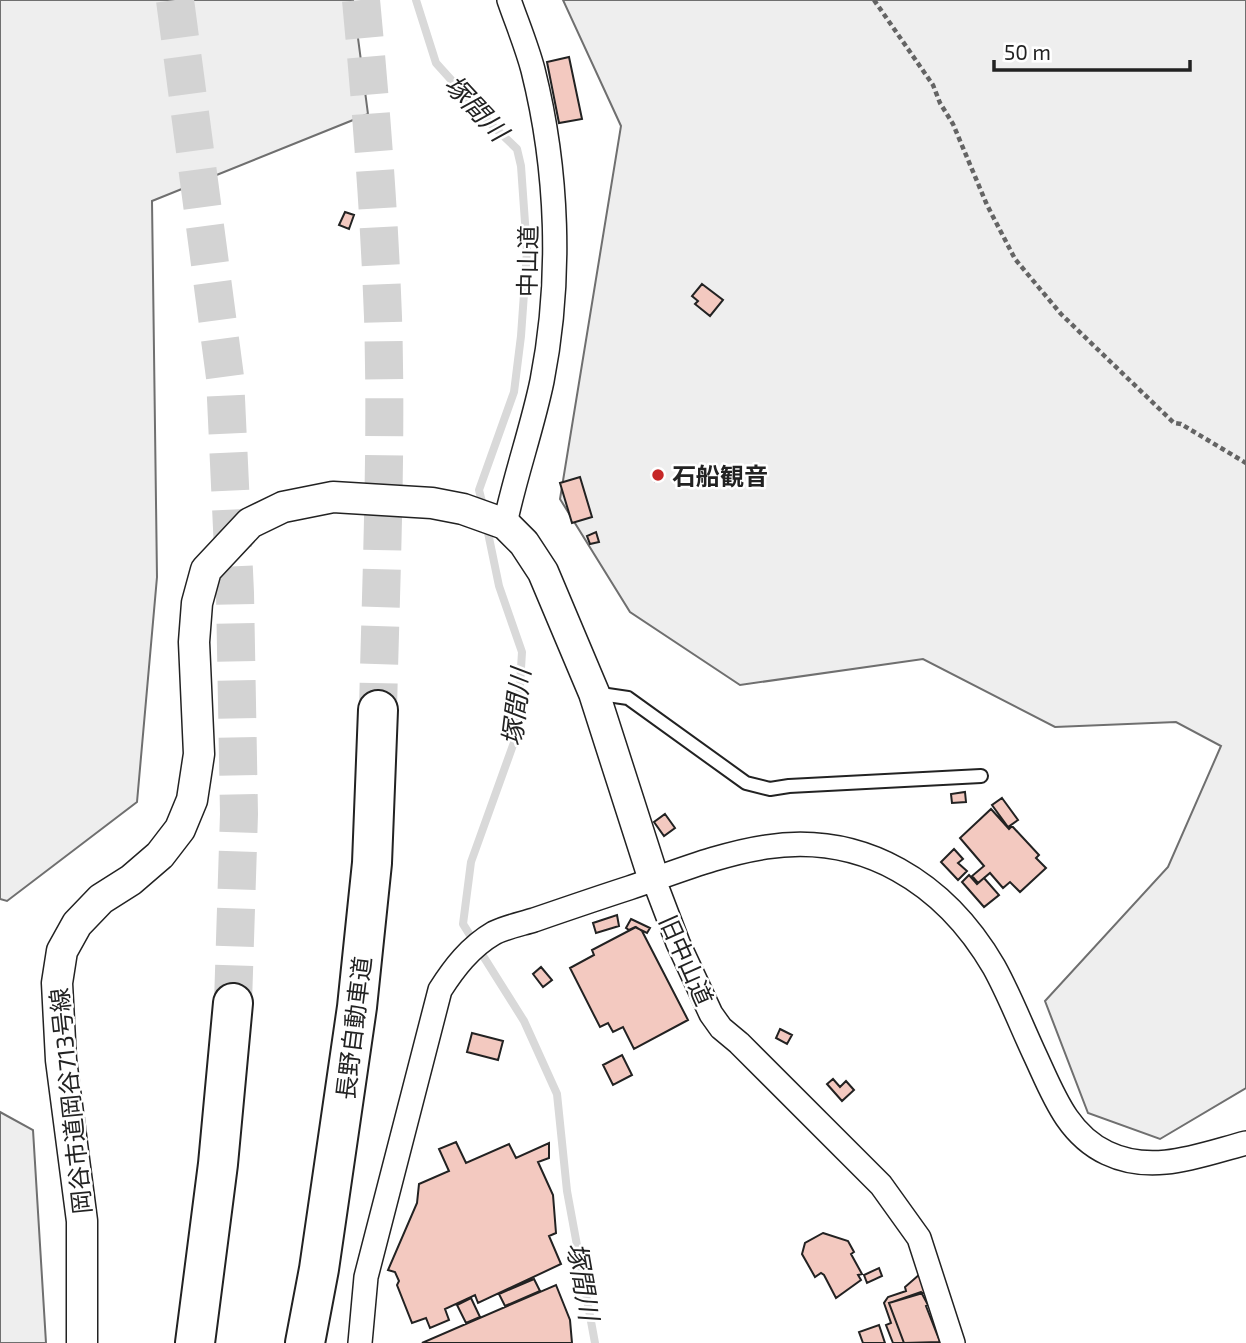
<svg xmlns="http://www.w3.org/2000/svg" width="1246" height="1343" viewBox="0 0 1246 1343" font-family="'Exo 2','Noto Sans JP',sans-serif">
<style>
.green{fill:#eee;stroke:#6f6f6f;stroke-width:2}
.lines{fill:none;stroke-linecap:round;stroke-linejoin:round}
.stream{stroke:#d9d9d9;stroke-width:8}
.building{fill:#f3c9c0;stroke:#222;stroke-width:2}
.motorway-tunnel{stroke:#d3d3d3;stroke-width:38;stroke-dasharray:38 19;stroke-linecap:butt}
.service-casing{stroke:#222;stroke-width:16}
.minor-casing{stroke:#222;stroke-width:26}
.tertiary-casing{stroke:#222;stroke-width:33}
.motorway-casing{stroke:#222;stroke-width:42}
.path{stroke:#646464;stroke-width:4.5;stroke-dasharray:5 3.5;stroke-linecap:butt}
.service{stroke:#fff;stroke-width:12}
.minor{stroke:#fff;stroke-width:23}
.tertiary{stroke:#fff;stroke-width:30}
.motorway{stroke:#fff;stroke-width:38}
.poi-dot{fill:#c62828;stroke:#fff;stroke-width:2.5}
.labels{text-anchor:middle;dominant-baseline:central;stroke-width:5;stroke-linejoin:round;paint-order:stroke}
.street-label{font-size:24px;fill:#222;stroke:#fff}
.poi-label{font-size:24px;font-weight:bold;fill:#222;stroke:#fff;text-anchor:start}
.water-label{font-size:26px;font-style:italic;fill:#222;stroke:#fff}
</style>
<rect width="100%" height="100%" fill="#fff"/>
<path class="green" d="M0,0H353L368,114L152,201L157,577L137,802L7,901L0,899Z
M563,0H1246V1088L1160,1139L1088,1113L1045,1001L1168,867L1221,746L1176,722L1055,727L923,659L740,685L630,612L560,499L621,126Z
M0,1112L33,1130L46,1343H0Z"/>
<g class="lines">
<path class="stream" d="M416,0L436,63L491,124L517,149L521,166L527,251L521,336L514,392L479,490L484,510
M486,523L499,586L522,652L517,734L471,862L463,924L524,1021L557,1094L567,1191L595,1343"/>
</g>
<path class="building" d="M569,57L582,119L559,123L547,62Z
M345,212L354,215L349,229L339,225Z
M702,284L723,300L710,316L695,304L698,301L692,296Z
M660,469L663,479L655,481L653,471Z
M580,477L592,517L572,523L560,483Z
M596,532L599,542L590,544L587,536Z
M965,792L966,802L952,803L951,794Z
M1002,798L1018,820L1008,827L992,805Z
M991,809L1009,829L1012,826L1039,855L1036,858L1046,868L1020,892L1010,882L1003,888L990,873L978,883L972,876L984,866L960,838Z
M665,814L675,828L664,836L654,822Z
M954,849L963,859L958,863L967,871L958,880L941,862Z
M969,875L977,884L984,878L999,895L984,907L962,882Z
M617,915L619,926L596,933L593,923Z
M631,919L650,928L647,933L635,927L629,930L626,928Z
M636,927L642,931L688,1020L634,1049L623,1027L613,1032L608,1023L600,1027L570,968L594,955L592,950Z
M541,967L552,980L543,987L533,974Z
M780,1029L792,1035L787,1044L776,1038Z
M472,1033L503,1041L498,1060L467,1052Z
M622,1055L632,1075L613,1085L603,1065Z
M833,1079L840,1087L846,1081L854,1090L842,1101L827,1084Z
M456,1142L466,1163L509,1144L516,1158L549,1143V1158L538,1162L553,1195L556,1233L549,1236L561,1264L478,1303L475,1295L445,1309L449,1320L430,1328L426,1318L412,1323L397,1285L399,1281L395,1272L388,1270L417,1203L419,1184L449,1171L439,1149Z
M823,1233L848,1241L854,1252L851,1254L862,1274L858,1275L861,1280L836,1298L824,1275L821,1273L815,1277L802,1254L805,1243Z
M879,1268L882,1276L867,1283L864,1275Z
M920,1274L926,1292L889,1303L904,1343H893L886,1325L891,1323L884,1303L888,1297L906,1291L905,1287Z
M534,1279L540,1291L505,1306L499,1294Z
M556,1285L570,1320L572,1343H422Z
M921,1292L928,1305L926,1306L940,1342L904,1343L889,1303Z
M471,1298L480,1317L466,1323L457,1305Z
M879,1325L885,1343H863L859,1332Z"/>
<g class="lines">
<path class="motorway-tunnel" d="M175,0L225,377L235,593L239,814L233,1003
M361,0C371,106 379,211 383,317C387,448 381,579 378,710"/>
<g class="service-casing">
<path id="service" d="M594,693L628,698L746,783L770,789L789,786L981,776"/>
</g>
<g class="minor-casing">
<path id="minor" d="M505,524C515,476 532,429 542,381C562,279 558,170 533,70C527,47 517,23 509,0
M654,880L678,943L711,1014L721,1028L739,1043L881,1185L919,1238L953,1343
M360,1343L366,1277L440,990C454,968 470,947 494,933C506,927 521,924 534,920C566,909 598,898 629,888C674,873 719,854 766,847C864,832 945,883 994,967C1009,994 1021,1025 1034,1053C1052,1091 1066,1134 1107,1153C1153,1175 1200,1155 1246,1143"/>
</g>
<g class="tertiary-casing">
<path id="tertiary" d="M82,1343V1221L61,1060L57,983L62,951L77,924L101,899L131,880L160,855L180,829L192,800L199,754L194,642L197,603L206,570L250,523L283,507L333,497L432,503L463,509L505,524L524,543L543,572L594,693L654,880"/>
</g>
<g class="motorway-casing">
<path id="motorway" d="M195,1343L218,1164L233,1003
M305,1343L319,1269L357,1007L372,863L378,710"/>
</g>
<path class="path" d="M874,0L933,85L940,103L953,124L987,205L1015,259L1061,314L1174,423L1181,424L1246,463"/>
<use href="#service" class="service"/>
<use href="#minor" class="minor"/>
<use href="#tertiary" class="tertiary"/>
<use href="#motorway" class="motorway"/>
</g>
<circle class="poi-dot" cx="658" cy="475" r="7"/>
<g class="labels">
<g class="street-label">
<text transform="translate(527 261) rotate(-89)">中山道</text>
<text transform="translate(687 960) rotate(66)">旧中山道</text>
<text transform="translate(353 1028) rotate(-83)">長野自動車道</text>
<text transform="translate(70 1101) rotate(-96)">岡谷市道岡谷713号線</text>
</g>
<g class="poi-label">
<text x="672" y="475">石船観音</text>
</g>
<g class="water-label">
<text transform="translate(477 107) rotate(47)">塚間川</text>
<text transform="translate(515 707) rotate(-83)">塚間川</text>
<text transform="translate(584 1281) rotate(80)">塚間川</text>
</g>
</g>
<path d="M994 60v10h196v-10" fill="none" stroke="#222222" stroke-width="3.5"/>
<text x="1004" y="60" font-size="21" fill="#222222" stroke="#ffffff" stroke-width="5" paint-order="stroke">50 m</text>
</svg>
